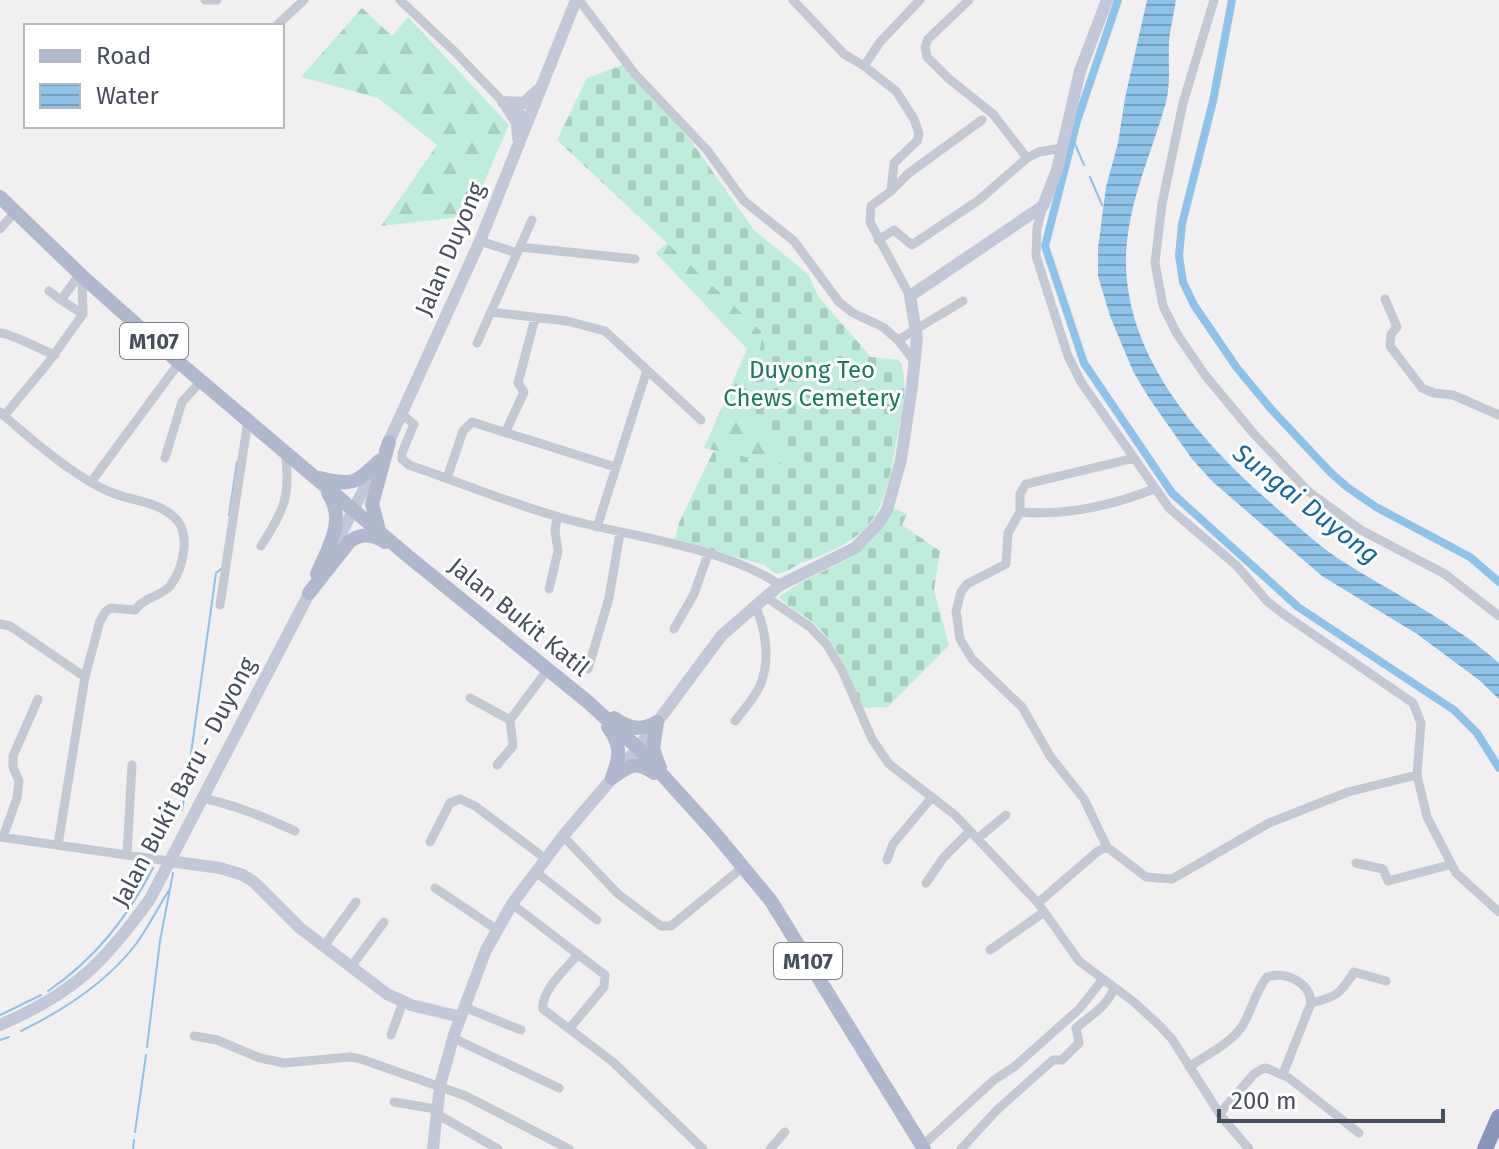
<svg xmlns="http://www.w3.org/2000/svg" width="1499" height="1149" viewBox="0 0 1499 1149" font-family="'Fira Sans',sans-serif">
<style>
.forest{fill:url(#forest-firs)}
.cemetery{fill:url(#cemetery-stones)}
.water{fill:url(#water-rules)}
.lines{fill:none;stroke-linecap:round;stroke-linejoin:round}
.stream{stroke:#8dc2e9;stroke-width:2}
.canal{stroke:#8dc2e9;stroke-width:8}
.street{stroke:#c3c8d3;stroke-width:9}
.secondary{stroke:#c2c8d7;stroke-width:12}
.primary{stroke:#afb8cd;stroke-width:14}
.highway{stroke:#8896bc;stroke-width:16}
.labels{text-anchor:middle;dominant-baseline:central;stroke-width:6;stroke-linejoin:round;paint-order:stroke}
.shield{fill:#fff;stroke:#7e838d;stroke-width:2}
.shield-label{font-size:22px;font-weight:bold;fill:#474e5c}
.street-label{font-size:24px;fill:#474e5c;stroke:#fff}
.park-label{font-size:24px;fill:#1a7b5f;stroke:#fff}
.water-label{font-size:26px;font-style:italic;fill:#1166a5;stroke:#fff}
</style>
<defs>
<pattern id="forest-firs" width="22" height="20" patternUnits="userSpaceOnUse" patternTransform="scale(2)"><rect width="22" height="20" fill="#beeedb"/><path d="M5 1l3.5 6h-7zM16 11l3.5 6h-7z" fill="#a5cebe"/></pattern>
<pattern id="cemetery-stones" width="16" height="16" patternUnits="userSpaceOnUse" patternTransform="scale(2)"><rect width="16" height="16" fill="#beeedb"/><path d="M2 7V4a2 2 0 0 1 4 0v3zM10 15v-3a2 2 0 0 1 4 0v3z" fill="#a5cebe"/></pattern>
<pattern id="water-rules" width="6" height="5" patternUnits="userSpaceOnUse" patternTransform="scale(2)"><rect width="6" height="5" fill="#8dc2e9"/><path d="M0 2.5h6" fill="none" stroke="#75a0c0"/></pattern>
</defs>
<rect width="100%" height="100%" fill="#f1efef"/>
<path class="forest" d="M362,8L392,36L408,17L509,125L469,216L381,226L437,145L378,98L301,77Z
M667,243L761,331V346L739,389L820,474L704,448L747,349L656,253Z"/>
<path class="cemetery" d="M625,64L691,141L754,230L808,274L818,296L871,357L899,360C910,383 902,409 898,433C884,509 882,534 804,562C793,566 787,573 776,574L764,565L675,539L679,523L714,450L819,473L743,408L739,389L761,346V331L557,140L587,78Z
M894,508L907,514L902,525L940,551L934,590L949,645L888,707L863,708C850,677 838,642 810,620C799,612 788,608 779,597C828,561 863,567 894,508Z"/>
<path class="water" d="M1147,0H1176C1174,14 1170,28 1169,42C1168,62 1171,82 1166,102C1152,153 1128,201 1126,255C1123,360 1206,447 1280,511C1300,528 1320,547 1342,561C1394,594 1452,621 1499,663V699L1479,680L1417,634L1322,576L1213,482L1192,459L1149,398L1133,371L1110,316L1098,276V248L1106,187L1118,143L1125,98Z"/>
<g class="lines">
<path class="stream" d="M1072,137L1084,165
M1090,177L1102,205
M229,515L237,462
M190,761L216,573L221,569
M182,810L189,770
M48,991C95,959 127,918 153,868
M0,1015L41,995
M21,1031C64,1010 107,982 136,944C148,927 158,908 169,890
M0,1040L9,1037
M147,1047L160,941L173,873
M135,1132L146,1055
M133,1149L134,1140"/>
<path class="canal" d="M1118,0L1077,121L1045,246L1084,363L1172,493L1298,607L1454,710L1477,733L1499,768
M1232,0L1213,101L1182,224L1179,256L1183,282L1194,305L1237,368L1271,409L1330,472L1347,487L1376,507L1470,557L1499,582"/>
<path class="street" d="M205,0H217
M400,0L455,52L503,102L529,118
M579,0L635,74L707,150L744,201L794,241L839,302L853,313L883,327L898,340L914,361
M793,0L844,54L864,66L896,91L914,119L919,134L917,141L894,163L891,191
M969,0L928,39L925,47L927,57L948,78L993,114L1027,158L1039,152L1062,148
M1214,0L1183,103L1162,204L1155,263L1163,306L1177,334L1205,375L1254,434L1308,491L1361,530L1445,574L1499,616
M276,26L304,0
M864,66L880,42L920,0
M1043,206L1037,228L1036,256L1068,356L1081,382L1169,508L1237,566L1267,601L1282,613L1413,703L1421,723L1417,775L1427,817L1456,873L1499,912
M0,229L15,212
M878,240L894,230L912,245L979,200L1027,158
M480,241L517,253
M520,247L635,259
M80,274L61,300L83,314
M49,291L61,300
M910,296L870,222L871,206L891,191L909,173L982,120
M1385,299L1397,327L1391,334L1390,346L1422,388L1434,393L1453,395L1499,415
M491,312L567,321L605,331L701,420
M0,333C11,333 41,350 55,355
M898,340L963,301
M477,343L532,220
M0,412C28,437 76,478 110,492C131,501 157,501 174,517C192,533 183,569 170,586C160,597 144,597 135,610L111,608L106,611L100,621L85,677L58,845
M401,414L414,424L402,453V459L409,465C459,482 509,503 559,517C628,537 720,545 780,585
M4,416L48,363L83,314L82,276
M506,431L524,392L518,383L535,318
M165,458L182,402L201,381
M447,478L463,431L472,422L615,467
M91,482L179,363
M1020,512C1067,516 1111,506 1154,489
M597,527L647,370
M261,546C285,509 291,495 285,451
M549,589L558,551L555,531L557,517
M766,597L810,627L827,645L842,670L872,739L889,764L955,815L1038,903L1079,961L1134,1002L1160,1026L1172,1039L1221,1116L1249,1149
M220,605L248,420
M0,624L10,626L85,677
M674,629L694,594L708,554
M588,669L609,598L620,533
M470,698L510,720L548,669
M735,721C744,709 756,697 761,683C770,659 766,629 755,606
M497,765L513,746L510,720
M202,798C235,805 264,817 295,831
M563,836L618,894L661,926H671L743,867
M0,837L169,861
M3,837L17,798L19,781L13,767V756L38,699
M977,839L1006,815
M430,842L450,803L460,799L475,806L546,859
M1107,847L1146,877L1172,879L1269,823L1348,792L1417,775
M127,855L132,765
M887,860L893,844L932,797
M1356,863L1383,869L1388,881L1449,865
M536,872L597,920
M926,883L944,857L970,831
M435,888L496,929
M1038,903L1098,851L1107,847L1084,799L1050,756L1022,707L972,659L960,639L956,611L961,592L967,584L1006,564L1008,533L1020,512V494L1026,484L1134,458
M512,904L605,975L604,987L569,1029
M324,946L356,902
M990,950L1044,912
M578,954C566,969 541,990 543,1009L613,1062L703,1149
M351,967L384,922
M464,1007L521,1030
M1080,1008L1103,979
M391,1035L403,1002
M194,1036L217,1040L260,1058L284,1063L350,1057L361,1059L466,1096L569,1149
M453,1038L559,1088
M1189,1067C1206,1055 1228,1045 1241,1028C1252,1012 1254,993 1267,977C1286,971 1310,982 1311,1003
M1283,1074L1311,1003C1337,997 1340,994 1354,972L1386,981
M394,1102L436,1109
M435,1113L498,1149
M1220,1113L1254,1074L1264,1068L1269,1069L1289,1078L1359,1133
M922,1146L994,1080L1014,1067L1077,1011
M770,1149L785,1132
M961,1149L997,1110L1053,1060H1062L1079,1043L1076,1028C1091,1015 1107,1007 1114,988"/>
<path class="secondary" d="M503,102L524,103L538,90
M506,105L517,123L518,138
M385,450L480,241L576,0
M335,545L376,466
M169,861L220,868L243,875L254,882L300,928L387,994L411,1005L461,1017
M0,1025C74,993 104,963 150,899L313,586
M433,1149L440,1085L454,1035L486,950L512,904L563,836L638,748L722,635L780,585L855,548L878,524L887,510L901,460L912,386L917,338L910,296L1043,206L1057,170L1080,71L1107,0"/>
<path class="primary" d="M0,197L82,276L175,359L409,557L588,702L638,748L714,832L771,901L924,1149
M320,478C352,486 356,484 379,461
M379,530L372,504L389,442
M317,574C328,548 347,520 328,493
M309,593L350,541C362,533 373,534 385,542
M614,718C629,728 640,732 657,722
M657,722L653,749L660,768
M608,727C622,746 620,756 612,778
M612,778C630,765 635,760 654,773"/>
<path class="highway" d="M1485,1149L1499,1117"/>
</g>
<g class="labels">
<g class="shield">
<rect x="120" y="323" width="68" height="36" rx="6"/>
<rect x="774" y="943" width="68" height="36" rx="6"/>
</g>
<g class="shield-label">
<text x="154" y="341">M107</text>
<text x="808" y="961">M107</text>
</g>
<g class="street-label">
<text transform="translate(450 249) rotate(-67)">Jalan Duyong</text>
<text transform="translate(519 617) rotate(39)">Jalan Bukit Katil</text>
<text transform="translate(184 782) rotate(-62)">Jalan Bukit Baru - Duyong</text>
</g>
<g class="park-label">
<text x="812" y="370">Duyong Teo<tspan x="812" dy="28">Chews Cemetery</tspan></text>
</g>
<g class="water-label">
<text transform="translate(1306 504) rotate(38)">Sungai Duyong</text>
</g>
</g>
<rect x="24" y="24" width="260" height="104" fill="#ffffff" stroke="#b5b8be" stroke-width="2"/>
<rect x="40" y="50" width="40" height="12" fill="#afb8cd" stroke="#b5b8be" stroke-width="2"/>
<text x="96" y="64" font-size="24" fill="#474e5c">Road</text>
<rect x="40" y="84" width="40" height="24" fill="url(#water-rules)" stroke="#b5b8be" stroke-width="2"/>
<text x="96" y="104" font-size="24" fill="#474e5c">Water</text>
<path d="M1219 1109v12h224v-12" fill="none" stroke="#474e5c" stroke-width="4"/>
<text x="1231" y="1109" font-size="24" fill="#474e5c" stroke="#ffffff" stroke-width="6" paint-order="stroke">200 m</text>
</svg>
